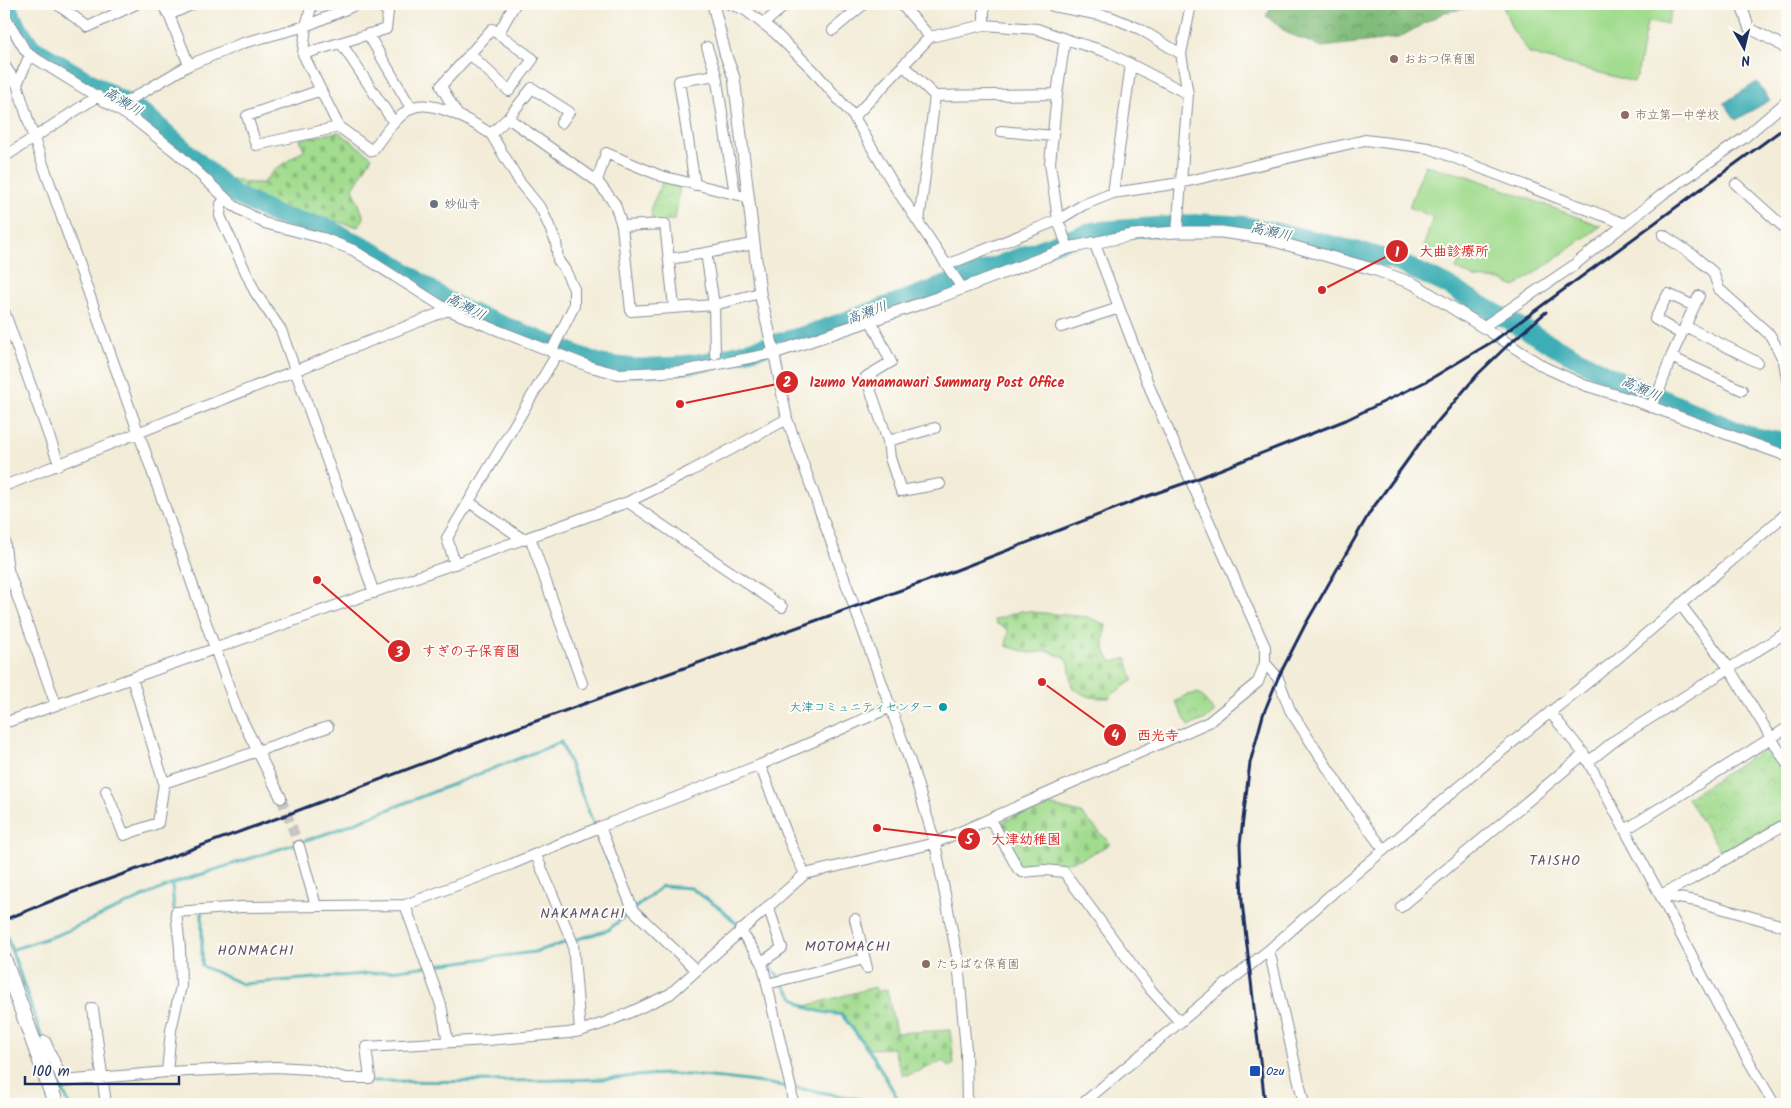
<svg xmlns="http://www.w3.org/2000/svg" width="1791" height="1108" viewBox="0 0 1791 1108" font-family="Kalam,'Klee One',sans-serif">
<style>
.green{fill:#a2dc8f;stroke:#5e8676}
.forest{fill:url(#forest-crowns);stroke:#4e766c}
.cemetery{fill:url(#cemetery-stones);stroke:#5e8676}
.park{fill:url(#park-crowns);stroke:#5e8676}
.water{fill:#3daeb5;stroke:#2c6e8a}
.lines{fill:none;stroke-linecap:round;stroke-linejoin:round}
.stream{stroke:#3daeb5;stroke-width:3}
.river{stroke:#3daeb5;stroke-width:19}
.minor-tunnel{stroke:#c8c6c0;stroke-width:10;stroke-dasharray:10 5;stroke-linecap:butt}
.minor-casing{stroke:#878e9b;stroke-width:12}
.tertiary-casing{stroke:#878e9b;stroke-width:13}
.primary-casing{stroke:#878e9b;stroke-width:17}
.minor{stroke:#fff;stroke-width:10}
.tertiary{stroke:#fff;stroke-width:11}
.primary{stroke:#fff;stroke-width:15}
.rail{stroke:#1b2f5e;stroke-width:3}
.education-dot{fill:#8d6e63;stroke:#fdfcf7;stroke-width:2}
.worship-dot{fill:#6b7280;stroke:#fdfcf7;stroke-width:2}
.culture-dot{fill:#0f9aa8;stroke:#fdfcf7;stroke-width:2}
.transit-dot{fill:#1a4fb4;stroke:#fdfcf7;stroke-width:2}
.labels{text-anchor:middle;dominant-baseline:central;stroke-width:4;stroke-linejoin:round;paint-order:stroke}
.education-label{font-size:12px;fill:#785e54;stroke:#fdfcf7;text-anchor:start}
.worship-label{font-size:12px;fill:#5b616d;stroke:#fdfcf7;text-anchor:start}
.culture-label{font-size:12px;fill:#0d838f;stroke:#fdfcf7;text-anchor:end}
.transit-label{font-size:12px;fill:#164399;stroke:#fdfcf7;text-anchor:start}
.water-label{font-size:14px;font-style:italic;fill:#275b7c;stroke:#fdfcf7}
.neighbourhood-label{font-size:14px;letter-spacing:1px;fill:#5e516c;stroke:#fdfcf7}
.leader{fill:none;stroke:#d62828;stroke-width:2}
.callout-dot{fill:#d62828;stroke:#fdfcf7;stroke-width:2}
.mark-label{font-size:15px;text-anchor:middle;font-weight:bold;fill:#fff}
.callout-label{font-size:14px;text-anchor:middle;font-weight:bold;fill:#d62828;stroke:#fdfcf7;stroke-width:4;stroke-linejoin:round;paint-order:stroke}
</style>
<defs>
<pattern id="forest-crowns" width="20" height="18" patternUnits="userSpaceOnUse" patternTransform="scale(1.25)"><rect width="20" height="18" fill="#81bc7a"/><path d="M2 6a3 3 0 1 1 6 0M12 15a3 3 0 1 1 6 0" fill="none" stroke="#699967"/></pattern>
<pattern id="cemetery-stones" width="16" height="16" patternUnits="userSpaceOnUse" patternTransform="scale(1.25)"><rect width="16" height="16" fill="#a2dc8f"/><path d="M2 7V4a2 2 0 0 1 4 0v3zM10 15v-3a2 2 0 0 1 4 0v3z" fill="#8bbd7e"/></pattern>
<pattern id="park-crowns" width="20" height="18" patternUnits="userSpaceOnUse" patternTransform="scale(1.25)"><rect width="20" height="18" fill="#a2dc8f"/><path d="M2 6a3 3 0 1 1 6 0M12 15a3 3 0 1 1 6 0" fill="none" stroke="#8bbd7e"/></pattern>
</defs>
<rect width="100%" height="100%" fill="#fdfcf7"/>
<filter id="ink" filterUnits="userSpaceOnUse"><feTurbulence type="fractalNoise" baseFrequency=".02" numOctaves="2"/><feDisplacementMap in="SourceGraphic" scale="10" xChannelSelector="R" yChannelSelector="G"/><feConvolveMatrix kernelMatrix="1 2 1 2 8 2 1 2 1" color-interpolation-filters="sRGB"/></filter>
<filter id="wash" filterUnits="userSpaceOnUse"><feTurbulence type="fractalNoise" baseFrequency=".0096" numOctaves="4" result="noise"/><feDisplacementMap in="SourceGraphic" scale="20" xChannelSelector="R" yChannelSelector="G"/><feGaussianBlur stdDeviation="1.12" result="paint"/><feColorMatrix in="noise" values="0 0 0 0 0 0 0 0 0 0 0 0 0 0 0 0 0 1.4 0 .05"/><feComposite in="paint" operator="in"/></filter>
<g filter="url(#wash)">
<rect width="100%" height="100%" fill="#f3ecd8"/>
<path class="green" d="M1502,4H1683L1681,7H1673L1667,24L1647,22L1637,76L1634,82L1530,54L1513,30Z
M1425,165L1468,176L1601,226L1515,287L1501,280L1475,278L1456,269L1459,263L1424,245L1433,217L1409,207Z"/>
<path class="forest" d="M1273,4H1479V6L1445,12L1398,38L1322,47L1287,33L1266,16Z"/>
<path class="cemetery" d="M339,132L372,157L353,188L364,218L358,227L326,219L324,224L278,214L236,193L225,185L228,178L250,183H263L274,170L304,150L300,139Z
M1021,611L1088,617L1106,625C1103,642 1102,647 1112,662L1127,658L1133,680L1113,694L1109,698C1092,698 1086,698 1072,687L1069,664L1062,655L1058,656L1050,651L1029,653L1006,646L1008,630L997,624L994,620Z
M1041,803L1081,813L1111,844L1083,858L1064,863L1020,869L996,825Z
M875,987L877,992L887,989L896,1033L950,1030L954,1064L948,1067L944,1061L908,1075L902,1074L893,1048L869,1049L843,1014L822,1012L806,1006Z"/>
<path class="park" d="M663,181L680,185L675,220L652,221L651,207Z
M1199,693L1215,712L1206,719L1189,726L1175,702L1186,695Z
M1769,746L1787,775V817L1761,833L1722,853L1687,798Z"/>
<path class="water" d="M1757,82L1770,100L1736,120L1724,103Z"/>
<g class="lines">
<path class="stream" d="M172,884L331,832L561,742L629,913
M202,913V966L242,984L376,973L534,952L608,930L662,886L691,888L721,909L741,928
M4,928L43,1041
M11,950L60,934L172,884L174,910
M766,961L779,978
M782,983C800,1009 813,1012 842,1015L874,1058L901,1104
M371,1081C448,1082 525,1081 602,1079C626,1078 650,1073 674,1074C744,1078 814,1090 883,1104
M60,1084L69,1104
M61,1091L87,1083"/>
<path class="river" d="M6,4L15,23L32,48L146,115L234,194L278,216L325,227L387,259L443,298L467,311L601,364L635,368L676,366L706,362L752,350L809,334L954,282L1056,243L1094,231L1203,223L1241,225L1296,236L1393,260L1443,283L1545,341L1608,375L1746,435L1787,443"/>
</g>
</g>
<g filter="url(#ink)">
<g class="lines">
<path class="minor-tunnel" d="M281,798L299,846"/>
<g class="minor-casing">
<path id="minor" d="M57,4L88,27L136,4
M162,4L169,15L189,65
M312,4L306,26L303,54L339,127L372,151C383,136 394,119 410,109C430,96 474,123 491,134L508,118L597,181L606,153L661,176L747,197
M729,4L744,9L774,32L813,70L854,117L895,187L962,288
M901,4L930,37
M984,4V25
M1741,4L1749,28L1776,42L1787,50
M1053,6L1111,17L1140,29L1181,54
M4,14L25,50L30,55L138,122L177,153L234,206L264,223L323,238L353,250L448,310L482,324L591,367L618,374L683,371L774,353L787,419L913,770L935,843L958,961L966,1050L967,1104
M169,15L193,4
M763,24L787,4
M833,30L864,4
M368,34L411,108
M498,34L515,4
M1065,39L1057,94L1050,163L1058,220L1068,248
M341,43L394,123
M707,47L716,75L735,194
M303,54L386,29L388,12L378,4
M4,65L17,84L34,139L237,710L281,798
M903,65L935,96L1057,94
M17,84L30,55
M321,90L247,116L256,145L339,127
M1787,101L1744,138L1663,194L1625,224L1573,266L1483,327L1544,367L1584,385L1633,400L1787,456
M116,108L189,65L243,43L306,26L358,4
M457,114L441,86L470,54L509,91L533,59L492,29L470,54
M854,117L930,37L984,25L1037,29L1065,39L1107,52L1188,94
M508,118L532,88L569,112L561,123
M1001,131L1053,136
M491,134L521,184L542,210L556,242L558,260L565,270L574,289V306L551,352
M4,157L98,96
M597,181L615,204L622,226L631,311L714,305L706,253L753,244
M1736,184L1787,230
M695,185L679,81L716,75
M1113,193L1131,64
M225,199L221,204L220,216L255,292L281,330L374,593
M919,222L935,96
M622,226L665,224L674,307
M1177,232L1188,94L1181,54L1191,4
M1663,235L1693,255L1713,272L1719,289L1770,335L1784,361L1787,379
M669,259L706,253
M947,265L1058,220L1083,205L1113,193L1180,183L1365,140L1429,148L1625,224
M4,311L59,464
M871,321L891,362L866,377L888,441L935,428
M1685,326L1757,362
M1061,327L1119,308
M1681,334L1655,319L1668,294L1694,306
M715,354L714,305L760,293
M1671,357L1742,390
M1650,407L1659,391L1671,357L1699,296
M888,441L890,458L901,491L940,484
M4,486L448,310
M469,502L524,540
M628,502L782,607
M530,537L582,683
M4,538L8,570L56,705L628,502L691,471L787,419
M455,564L447,538L557,354
M1680,604L1729,668L1787,764
M1265,663L1278,678L1290,710L1358,815L1384,850
M1550,712L1584,754L1660,895L1732,1032L1774,1104
M4,723L56,705
M1588,762L1617,739L1787,632
M760,765L791,845L805,874
M164,783L328,727
M106,791L124,835L158,823L164,783L132,678
M991,820L1018,869L1022,872L1045,870L1064,872L1150,989L1180,1022
M600,827L633,910L696,970
M1625,830L1787,728
M299,846L316,906
M536,855L573,944L580,1031
M1660,895L1692,879L1787,823
M1660,895L1696,901L1787,927
M405,905L441,1005L448,1042
M1401,907L1584,754
M855,919L867,968
M740,930L762,962L791,1089L793,1104
M1269,950L1304,1104
M762,962L782,948L768,906
M767,984L864,959
M93,1009L106,1104
M45,1041L63,1081L167,1072L276,1067L310,1069L346,1078H370L366,1047L488,1040L568,1033L580,1031L607,1022L633,1011L670,994L805,874L935,843L1209,722L1258,682L1265,663V647L1153,396L1094,242
M167,1072L171,1030L181,986L180,948L176,912L241,907L405,905L512,864L600,827L760,765L891,707
M1082,1104L1210,997L1269,950L1335,891L1494,757L1612,663L1787,513"/>
</g>
<g class="tertiary-casing">
<path id="tertiary" d="M713,4L725,53L734,78L760,293L774,353L940,297L1068,248L1133,235L1177,232H1221L1264,238L1376,270L1414,284L1483,327"/>
</g>
<g class="primary-casing">
<path id="primary" d="M4,960L56,1104"/>
</g>
<use href="#minor" class="minor"/>
<use href="#tertiary" class="tertiary"/>
<use href="#primary" class="primary"/>
<path class="rail" d="M4,920L71,893L286,815L514,729L954,571L1142,498L1191,481L1346,420L1427,381L1495,340L1787,126
M1265,1104L1242,902L1240,844L1250,763L1263,715L1278,678L1305,625L1370,512L1422,440L1478,374L1508,345L1546,312"/>
</g>
</g>
<g class="education-dot">
<circle cx="1394" cy="59" r="5"/>
<circle cx="1625" cy="115" r="5"/>
<circle cx="926" cy="964" r="5"/>
</g>
<circle class="worship-dot" cx="434" cy="204" r="5"/>
<circle class="culture-dot" cx="943" cy="707" r="5"/>
<rect class="transit-dot" x="1249" y="1065" width="12" height="12" rx="2.5"/>
<g class="labels">
<g class="education-label">
<text x="1404" y="59">おおつ保育園</text>
<text x="1635" y="115">市立第一中学校</text>
<text x="936" y="964">たちばな保育園</text>
</g>
<g class="worship-label">
<text x="444" y="204">妙仙寺</text>
</g>
<g class="culture-label">
<text x="933" y="707">大津コミュニティセンター</text>
</g>
<g class="transit-label">
<text x="1266" y="1071">Ozu</text>
</g>
<g class="water-label">
<text transform="translate(123 102) rotate(31)">高瀬川</text>
<text transform="translate(1271 232) rotate(13)">高瀬川</text>
<text transform="translate(466 307) rotate(28)">高瀬川</text>
<text transform="translate(867 313) rotate(-20)">高瀬川</text>
<text transform="translate(1641 389) rotate(24)">高瀬川</text>
</g>
<g class="neighbourhood-label">
<text x="1555" y="861">TAISHO</text>
<text x="583" y="914">NAKAMACHI</text>
<text x="848" y="947">MOTOMACHI</text>
<text x="256" y="951">HONMACHI</text>
</g>
</g>
<path class="leader" d="M1322 290L1397 251M680 404L787 382M317 580L399 651M1042 682L1115 735M877 828L969 839"/>
<g class="callout-dot">
<circle cx="1322" cy="290" r="5"/>
<circle cx="680" cy="404" r="5"/>
<circle cx="317" cy="580" r="5"/>
<circle cx="1042" cy="682" r="5"/>
<circle cx="877" cy="828" r="5"/>
<circle cx="1397" cy="251" r="12"/>
<circle cx="787" cy="382" r="12"/>
<circle cx="399" cy="651" r="12"/>
<circle cx="1115" cy="735" r="12"/>
<circle cx="969" cy="839" r="12"/>
</g>
<g class="mark-label">
<text x="1397" y="257">1</text>
<text x="787" y="387">2</text>
<text x="399" y="657">3</text>
<text x="1115" y="740">4</text>
<text x="969" y="844">5</text>
</g>
<g class="callout-label">
<text x="1454" y="256">大曲診療所</text>
<text x="937" y="387">Izumo Yamamawari Summary Post Office</text>
<text x="471" y="656">すぎの子保育園</text>
<text x="1158" y="740">西光寺</text>
<text x="1026" y="844">大津幼稚園</text>
</g>
<rect width="1791" height="1108" fill="none" stroke="#fdfcf7" stroke-width="20"/>
<g transform="translate(1744 48) rotate(172)" stroke="#fdfcf7" stroke-width="4" paint-order="stroke">
<path d="M0-4L9 19L0 12L-9 19Z" fill="#1b2f5e"/>
<text y="-8" font-size="14" font-weight="bold" text-anchor="middle" fill="#1b2f5e">N</text>
</g>
<path d="M25 1076v8h154v-8" fill="none" stroke="#1b2f5e" stroke-width="2.5"/>
<text x="32" y="1076" font-size="15" fill="#1b2f5e" stroke="#fdfcf7" stroke-width="4" paint-order="stroke">100 m</text>
</svg>
